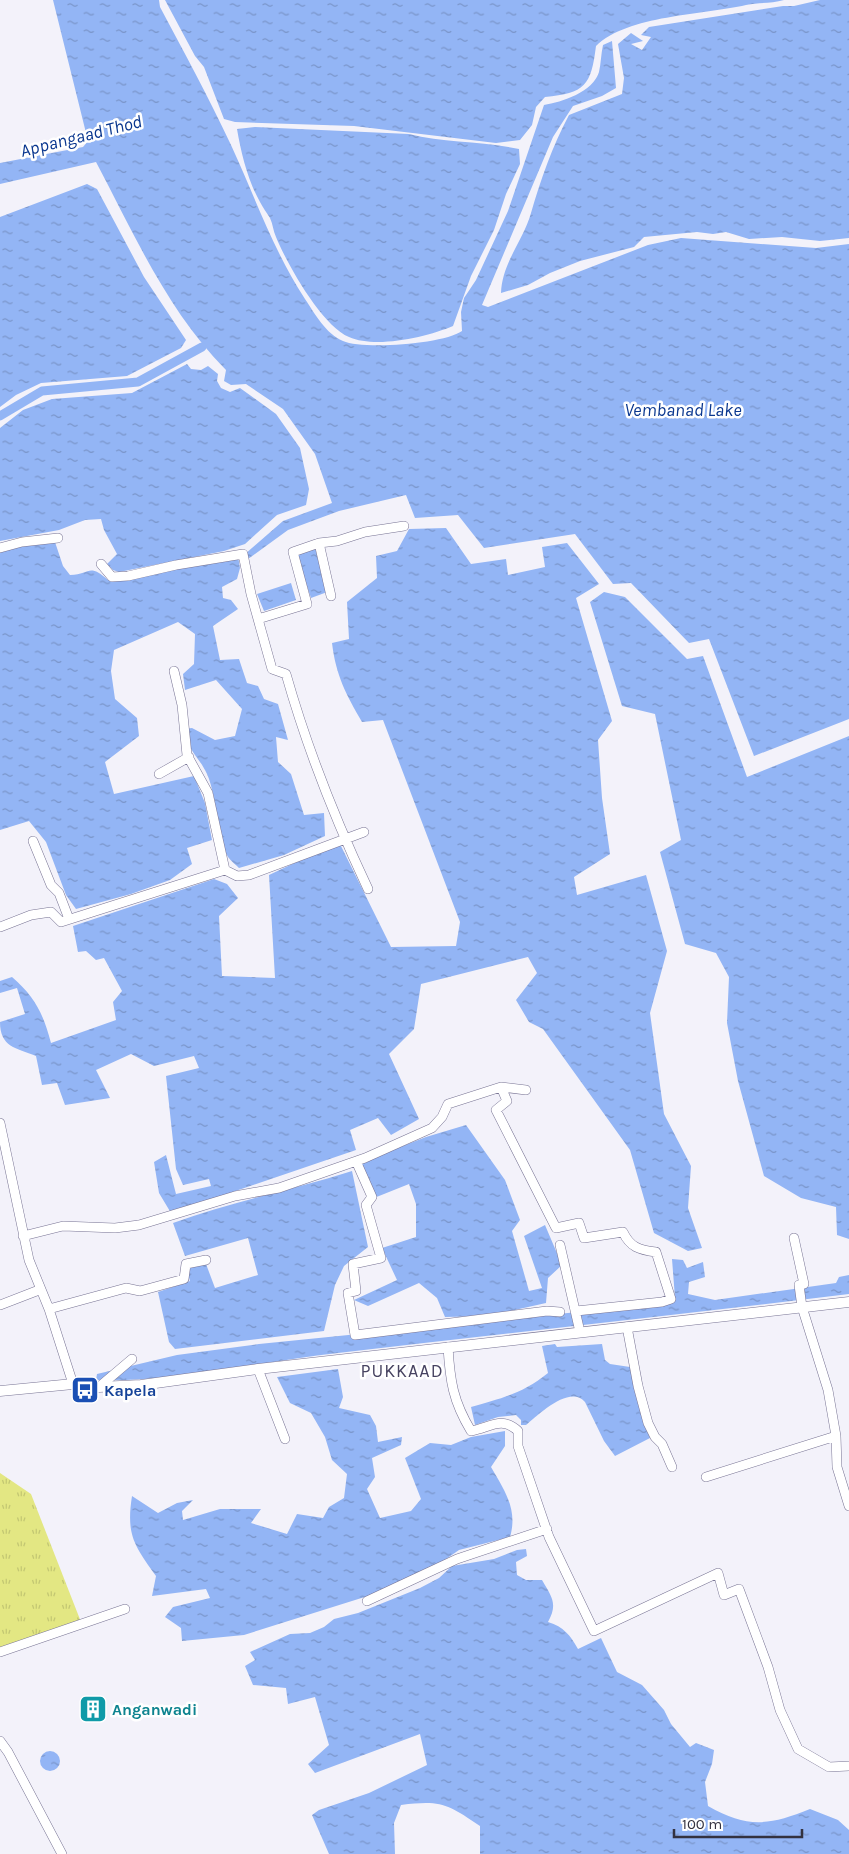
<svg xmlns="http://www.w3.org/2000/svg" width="849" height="1854" viewBox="0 0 849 1854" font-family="Karla,sans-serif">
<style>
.grass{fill:url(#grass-tufts)}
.water{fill:url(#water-ripples)}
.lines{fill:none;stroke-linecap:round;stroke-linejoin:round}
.canal{stroke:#93b5f5;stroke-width:9}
.minor-casing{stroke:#787494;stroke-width:10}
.tertiary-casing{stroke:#787494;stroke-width:11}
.minor{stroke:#fff;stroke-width:9}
.tertiary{stroke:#fff;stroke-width:10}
.labels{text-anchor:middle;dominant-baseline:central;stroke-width:5;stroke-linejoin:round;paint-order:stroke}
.transit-label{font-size:16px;font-weight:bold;fill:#164399;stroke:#fff;text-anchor:start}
.culture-label{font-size:16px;font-weight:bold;fill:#0d838f;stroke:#fff;text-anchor:start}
.water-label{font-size:18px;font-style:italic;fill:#0a378f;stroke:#fff}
.neighbourhood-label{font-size:18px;letter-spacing:1px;fill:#474361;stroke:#fff}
</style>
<defs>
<pattern id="grass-tufts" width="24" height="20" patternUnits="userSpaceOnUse" patternTransform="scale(1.25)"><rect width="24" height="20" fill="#e3e783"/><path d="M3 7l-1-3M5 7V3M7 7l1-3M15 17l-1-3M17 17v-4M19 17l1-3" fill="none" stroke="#c3c772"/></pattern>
<pattern id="water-ripples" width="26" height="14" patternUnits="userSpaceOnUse" patternTransform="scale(1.25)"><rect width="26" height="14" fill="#93b5f5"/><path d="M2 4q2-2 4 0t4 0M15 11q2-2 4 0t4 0" fill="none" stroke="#7994c8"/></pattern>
</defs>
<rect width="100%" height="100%" fill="#f3f2fa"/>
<path class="grass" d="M0,1473L31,1494L81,1622L0,1652Z"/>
<path class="water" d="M53,0H159L160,7C184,52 209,98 231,145C256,199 272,248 305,299C315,314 326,334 343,341C363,350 444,344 462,331L461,312L464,298L476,280L508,211L544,105C562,102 593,92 599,72C601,63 601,54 603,45L612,41L616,88L602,96L573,106L553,137L482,305L488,307L648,245L681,238L816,248L849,244V719L754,756L709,639L689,643L631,583L613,584L575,534L484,548L458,515L415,518L406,495L339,511L288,530L248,559L245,554L283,521L332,503L315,454L283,409L246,384L231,385L224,381L226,370C168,312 134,234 96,162L0,184V163L83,147L88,141Z
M165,0H784C771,4 758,2 746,5C703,15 628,15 596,46C591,86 585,93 545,97L536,107L532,125L520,140L496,143L354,126L235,122L224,119L204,67L195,56Z
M820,0H849V238L820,241L782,237L749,239L726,232L713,234L697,232L644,237L634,247L580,261L550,273L528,285L501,293C502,263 523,241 531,213C541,179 552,147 569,115L622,94L624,78L618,44L631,33L643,41L631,44L642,50L651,37L641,35L649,27L783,6H794Z
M255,127L409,134C444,143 482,141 519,149L520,164L506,194L494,230L471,276L453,326C427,337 376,349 349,337C322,326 287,264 276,237C273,231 273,224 270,218C267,213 263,208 260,202C248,181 241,153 237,129Z
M87,184L97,189L144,277L186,340L181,348L127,376L41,383L16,395L0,407V217Z
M187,364L191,369L201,370L208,366L218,374L217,381L221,388L230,392L240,388L276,414L300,448L309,489L306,505L277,515L245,544L224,551L119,572L113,570L107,564L117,554L104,530L101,519L85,520L59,530L0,541V428L23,410L52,399L132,393Z
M446,528L471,564L506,559L508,575L545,567L542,547L567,543L599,584L576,598L612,721L598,740L602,798L610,854L574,877L577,895L646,875L667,951L650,1013L664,1114L691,1166L688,1208L702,1248L688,1251L654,1233L630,1150L543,1029L529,1022L516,1000L537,973L528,957L421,984L414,1029L389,1054L419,1119L391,1135L378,1118L350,1130L356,1150L171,1213L159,1193L154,1162L166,1155L176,1194L211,1186L209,1179L183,1185L176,1169L166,1076L199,1068L194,1056L154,1066L131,1054L96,1070L110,1098L65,1105L57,1083L42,1085L36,1056C16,1048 0,1047 0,1022L25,1014L17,988L0,993V981L12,977C35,997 43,1013 51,1043L116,1020L113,1002L122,991L104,958L96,960L86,951L78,952L73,926L214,879L227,884L238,898L219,916L222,976L275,978L269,875L339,842L391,947L456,946L460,922L383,720L362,722C346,694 336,676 332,643L349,639L347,602L377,578L376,556L397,551L409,529Z
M55,542L63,566L70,575C90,575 88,562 108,580L120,581L238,556L240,568L237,579L222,587L223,598L231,600L238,609L213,626L220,660L239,659L247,683L258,686L264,699L278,704L288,740L276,737L278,762L291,774L304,815L324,813L325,836L284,855L239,868C236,865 231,861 228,857C216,836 218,799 207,774C198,755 189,753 184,729L192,728L215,740L235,736L242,709L216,680L185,690L183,674L194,664L195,634L178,622L114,650L111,671L115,699L137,718L139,736L105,762L114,794L194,776L205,803L212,840L187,848L192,864L170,880L131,894L76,909L66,895L46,842L29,821L0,830V551L23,545Z
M315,548L330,591L311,598L296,554Z
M291,583L296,600L264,611L257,594Z
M604,592L625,597L687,659L703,656L747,777L849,736V1239L837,1235L836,1207L801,1198L764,1176L738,1081L727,1023L729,977L716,953L685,944L660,852L681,840L655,714L622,706L590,602Z
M466,1125L505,1180L520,1220L512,1231L529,1291L542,1288L524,1236L545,1225L562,1265L548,1278L546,1303L488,1316L445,1317L437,1298L419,1283L368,1306L354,1300L397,1280L382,1248L416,1237V1204L409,1184L374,1198L359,1163L426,1137Z
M352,1171L368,1247L344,1266L335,1285L324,1331L175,1349L169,1342L158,1292L190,1281L186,1267L206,1264L215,1288L258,1275L248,1238L185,1256L173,1223C231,1202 292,1190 352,1171Z
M672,1259L683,1260L687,1268L703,1262L705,1277L689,1282L688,1294L715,1300L836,1283L839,1277L849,1275V1294C679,1315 508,1333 338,1353C258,1362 175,1382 96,1380L97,1374L177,1355L259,1344L668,1303L675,1298Z
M555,1344L557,1347L602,1344L605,1360L610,1364L630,1367L650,1438L615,1456L604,1441L585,1402C570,1384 538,1415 526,1425H521V1420L516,1415L498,1417L475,1425L471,1407C502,1398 522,1394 548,1373L542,1346Z
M338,1369L343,1397L339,1408L370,1415L376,1426L378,1442L402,1437L401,1445L372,1458L375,1477L367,1489L380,1518L411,1511L421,1499L405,1458L430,1443L451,1445L471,1437L505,1431V1446L491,1467C505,1491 518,1510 510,1537L459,1550L436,1566L387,1590L244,1635L182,1641L181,1628L165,1617L173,1607L210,1598L206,1589L152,1596L156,1576C134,1545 126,1535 132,1496L158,1513L177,1503L193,1500L182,1511L183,1520L220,1509H261L251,1523L287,1534L297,1514L323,1518L329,1507L344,1498L347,1474L332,1460L325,1437L311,1413L290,1403L277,1377Z
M526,1549L527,1556L516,1562L517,1575L526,1580H542C552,1597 558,1604 548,1622C564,1627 570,1635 578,1649L601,1638L617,1672L642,1685L664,1710L671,1724L690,1747L696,1743L714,1750L712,1764L705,1782L708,1806C747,1828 768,1826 810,1809L838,1820L849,1830V1854H480V1826C447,1804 442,1800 401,1805L394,1823L395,1854H329L312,1815L319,1810L369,1793L427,1765L420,1734L315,1773L308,1764L329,1745L315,1697L288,1704L286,1688L253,1685L245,1666L255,1660L250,1652L290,1634L310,1633L324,1627L334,1619L358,1613L420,1588L439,1578L452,1566L494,1559L517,1550Z
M40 1761a10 10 0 1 1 20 0a10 10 0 1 1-20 0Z"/>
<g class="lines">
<path class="canal" d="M0,416L42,391L138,382L202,347"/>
<g class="minor-casing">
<path id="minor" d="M319,543L337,541L365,532L404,526
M0,548L22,542L58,538
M101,564L112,577L128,576L176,565L243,554L251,594L272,669L286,674C307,748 335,819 368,889
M258,619L307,604L293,552L319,543L331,596
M174,671L182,705L187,755L208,793L225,870
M159,774L189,757
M33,841L51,885L59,893L69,919
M0,927L31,915L51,912L61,922L225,870L237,876L249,875L364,832
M501,1087L526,1090
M0,1123L29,1260L49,1309
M356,1161L372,1197L366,1205L381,1258L353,1264L356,1291L348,1293L355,1335L547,1311L560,1312
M23,1236L63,1226L115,1228L139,1225L235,1196L279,1188L365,1158L432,1128L442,1117L448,1104L501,1087L507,1101L496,1110L556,1228L579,1223L584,1238L623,1232C630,1247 639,1250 656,1252L671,1299L662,1302L576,1311
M794,1238L804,1284L799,1285L802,1307L828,1390L836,1436L837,1467L849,1506
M560,1245L580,1332
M0,1305L39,1290
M627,1327L638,1386L648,1423L655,1437L662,1444L672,1467
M448,1347C450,1381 453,1401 471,1431C491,1427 502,1416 518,1431V1446L549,1537L594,1631L718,1573L724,1595L739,1589L768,1667L780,1710L798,1749L829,1767L849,1766
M258,1369L285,1439
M73,1384L49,1309L126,1288L140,1291L184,1279L186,1264L206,1260
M99,1387L132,1359
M706,1477L836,1436
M367,1601L457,1559L547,1529
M0,1652L125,1609
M0,1741L8,1752L62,1854"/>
</g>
<g class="tertiary-casing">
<path id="tertiary" d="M0,1391L73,1384L99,1387L141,1385L258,1369L849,1302"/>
</g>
<use href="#minor" class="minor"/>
<use href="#tertiary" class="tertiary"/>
</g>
<defs>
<g id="bus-square" transform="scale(1.4375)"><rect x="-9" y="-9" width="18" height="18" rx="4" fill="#1a4fb4" stroke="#fff"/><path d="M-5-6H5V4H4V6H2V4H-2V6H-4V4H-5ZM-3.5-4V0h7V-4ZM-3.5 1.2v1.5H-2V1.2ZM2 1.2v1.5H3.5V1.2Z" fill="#fff"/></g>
<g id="building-square" transform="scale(1.4375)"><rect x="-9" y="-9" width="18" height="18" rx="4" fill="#0f9aa8" stroke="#fff"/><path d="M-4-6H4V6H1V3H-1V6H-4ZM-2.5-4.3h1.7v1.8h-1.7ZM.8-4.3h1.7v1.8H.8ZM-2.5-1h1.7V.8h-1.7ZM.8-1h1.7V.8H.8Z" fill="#fff"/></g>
</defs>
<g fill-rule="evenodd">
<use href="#bus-square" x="85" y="1390"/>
<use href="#building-square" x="93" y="1709"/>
</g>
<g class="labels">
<g class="transit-label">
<text x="104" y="1390">Kapela</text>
</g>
<g class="culture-label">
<text x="112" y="1709">Anganwadi</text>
</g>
<g class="water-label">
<text transform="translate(81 136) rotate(-14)">Appangaad Thod</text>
<text x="683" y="410">Vembanad Lake</text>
</g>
<g class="neighbourhood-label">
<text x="402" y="1371">PUKKAAD</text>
</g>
</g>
<path d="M674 1829v8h128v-8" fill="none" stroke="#333240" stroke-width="2.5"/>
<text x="682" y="1829" font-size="15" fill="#333240" stroke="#ffffff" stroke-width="4" paint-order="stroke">100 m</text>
</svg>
